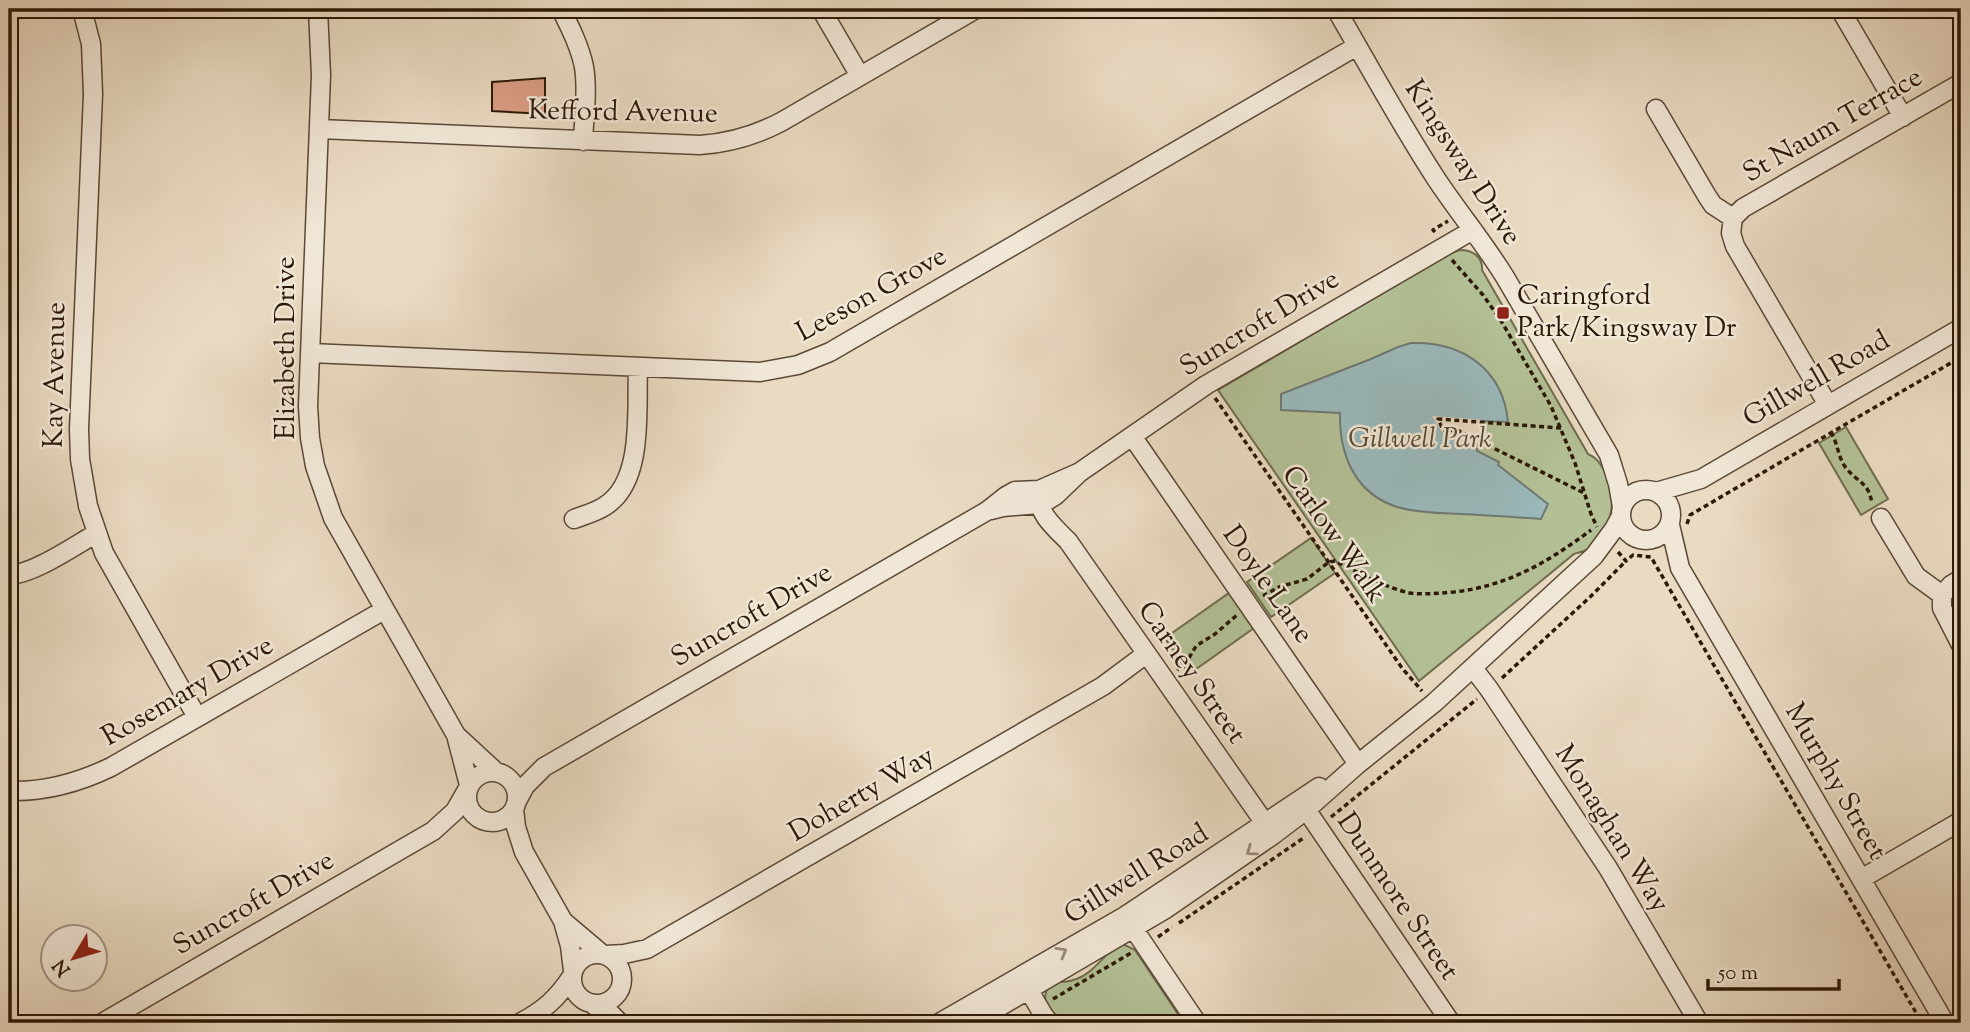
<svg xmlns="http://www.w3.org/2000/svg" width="1970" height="1032" viewBox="0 0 1970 1032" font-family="'Sorts Mill Goudy',serif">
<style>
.green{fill:#b3c096;stroke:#706c4e;stroke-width:2}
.water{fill:#9ab9bb;stroke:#6e7973;stroke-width:2}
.pier{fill:#e9dac2}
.building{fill:#da9c83;stroke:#2c1807;stroke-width:2}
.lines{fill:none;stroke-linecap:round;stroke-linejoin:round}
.minor-casing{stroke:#5b4836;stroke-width:21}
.path{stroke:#2c1807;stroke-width:3.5;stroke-dasharray:5 3.5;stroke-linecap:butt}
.minor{stroke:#f1e7d7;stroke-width:18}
.oneway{stroke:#988a79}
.poi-dot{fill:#8f2418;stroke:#f1e7d7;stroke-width:2.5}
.labels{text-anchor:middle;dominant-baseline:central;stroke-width:5;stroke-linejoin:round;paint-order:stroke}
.street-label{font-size:28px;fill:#2c1807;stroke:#f1e7d7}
.poi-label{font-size:28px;fill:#2c1807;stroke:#f1e7d7;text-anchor:start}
.park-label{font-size:28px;font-style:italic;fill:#544a32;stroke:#f1e7d7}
</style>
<rect width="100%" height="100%" fill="#e9dac2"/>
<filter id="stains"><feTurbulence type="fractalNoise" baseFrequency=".00286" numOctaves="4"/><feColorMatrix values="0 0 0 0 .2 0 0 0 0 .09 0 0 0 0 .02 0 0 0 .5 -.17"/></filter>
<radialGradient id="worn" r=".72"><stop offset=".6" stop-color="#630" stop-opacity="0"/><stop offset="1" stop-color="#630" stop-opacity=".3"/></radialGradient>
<path class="green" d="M1460,250C1473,250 1483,257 1482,270L1588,454C1598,458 1601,465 1606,474C1619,498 1611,538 1584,551C1581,552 1577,553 1574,554L1419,681L1218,390L1451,253Z
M1846,427L1888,499L1861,515L1819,443Z
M1311,538L1335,573L1271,617L1247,582Z
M1229,593L1254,628L1189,674L1165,638Z
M1119,944L1125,945L1135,950L1184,1023H1059C1047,1011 1040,999 1050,983C1058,981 1066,983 1073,980C1093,975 1103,955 1119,944Z"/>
<path class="water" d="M1411,343C1462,341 1503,369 1508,422L1482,421L1477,451L1499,462L1498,465L1548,504L1541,519C1514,517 1487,515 1460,514C1441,513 1420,513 1401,508C1356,496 1339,456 1340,413L1281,410V394L1371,359L1398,347Z"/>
<path class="pier" d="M1432,416L1482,420L1479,444L1454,431L1451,437L1442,432Z"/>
<path class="building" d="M545,78V114L492,111V82Z"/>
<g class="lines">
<g class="minor-casing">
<path id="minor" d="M82,9L91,44L93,94L79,429L80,459L88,506L104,553L197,717
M318,9L321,75L308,406L310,438L315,466L333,518L456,735L469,785
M561,9C570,27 580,47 584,67C588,91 584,117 583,141
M821,9L860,76
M1336,9C1369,66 1401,125 1437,180C1459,213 1484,243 1505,277L1609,455L1618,484L1622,507
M1840,9L1903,117
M1656,109L1707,196L1713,205L1733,218L1731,233L1735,246L1828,405
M319,129L700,145C729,143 754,136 781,122L976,9
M1733,218L1743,208L1961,83
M310,353L760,372L798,365L830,352L1357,46
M1132,436L1358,764
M1621 515a25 25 0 1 1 50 0a25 25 0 1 1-50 0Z
M1656,492L1701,479L1961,328
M1039,494C1037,513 1055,528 1068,541L1271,832
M991,510L1003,507L1038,504L1048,500L1056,495L1080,472L1206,385L1473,230
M1881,518L1916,576L1942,595
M574,519C585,515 596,512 605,506C645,481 636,408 638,367
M1670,525L1680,568L1945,1023
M9,575C34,574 74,546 97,533
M1942,595V608L1961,645
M1942,595L1951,585L1961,579
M1473,668L1489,689L1608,868L1699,1023
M456,735L496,772
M467 797a25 25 0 1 1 50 0a25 25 0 1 1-50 0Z
M9,791C46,792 78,783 111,767L384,610
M517,801L525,786L544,767L987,511L1006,496L1015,491L1039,490L1080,472
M1301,802L1451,1023
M514,809L516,827L524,852L563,921L570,946L573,971
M1861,879L1961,821
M1127,919L1197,1023
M563,921L602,954
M572 979a25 25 0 1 1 50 0a25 25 0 1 1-50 0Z
M606,955L624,954L647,949L1103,686L1146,654
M1024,982L1044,1016L1050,1023
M592,1004L612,1015L620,1023
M102,1023L433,831L455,811L467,790
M520,1023C544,1010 557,999 572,976
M939,1023L1125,916L1319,787
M972,1023L1164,910L1273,835L1306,810L1358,764L1434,703L1594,556L1614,529L1621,516"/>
</g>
<path class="path" d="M1435,232L1433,230L1448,221
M1452,260L1483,295L1500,319L1551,406L1575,463L1591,514L1597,527
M1215,398L1402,668L1422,691
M1561,428L1438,419L1443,430L1450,433L1453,428L1584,493
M1831,432C1838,444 1838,458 1846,468C1858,483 1869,482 1872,504
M1687,524L1690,515L1961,357
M1618,552L1626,561L1633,555L1651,557L1922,1023
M1263,596L1279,587L1307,579L1329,562L1335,561C1357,572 1386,588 1410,593C1425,595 1439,593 1454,592C1508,586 1548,562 1591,530
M1177,670L1189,658L1196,646L1215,634L1237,615
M1502,678L1590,597L1626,561
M1331,817L1477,699
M1179,923L1305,837
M1158,937L1172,927
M1053,999L1131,953
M1012,1023L1025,1015"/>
<use href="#minor" class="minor"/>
</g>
<defs><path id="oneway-chevron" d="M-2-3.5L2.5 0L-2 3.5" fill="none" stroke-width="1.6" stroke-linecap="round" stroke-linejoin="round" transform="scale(1.75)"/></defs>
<g class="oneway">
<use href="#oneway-chevron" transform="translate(1251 851) rotate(144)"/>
<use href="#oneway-chevron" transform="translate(1062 952) rotate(-30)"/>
</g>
<rect class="poi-dot" x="1496" y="306" width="14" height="14" rx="3.5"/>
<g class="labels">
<g class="street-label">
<text transform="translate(623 113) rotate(1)">Kefford Avenue</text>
<text transform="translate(1833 126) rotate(-30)">St Naum Terrace</text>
<text transform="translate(1462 163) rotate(57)">Kingsway Drive</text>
<text transform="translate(872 295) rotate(-29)">Leeson Grove</text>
<text transform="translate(1260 324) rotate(-31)">Suncroft Drive</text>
<text transform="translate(287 348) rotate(-90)">Elizabeth Drive</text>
<text transform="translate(56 375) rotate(-89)">Kay Avenue</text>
<text transform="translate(1817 380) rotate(-30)">Gillwell Road</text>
<text transform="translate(1333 535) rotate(55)">Carlow Walk</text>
<text transform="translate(1267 585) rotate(55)">Doyle Lane</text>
<text transform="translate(752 616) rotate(-30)">Suncroft Drive</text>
<text transform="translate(1191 673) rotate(55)">Carney Street</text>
<text transform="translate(188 692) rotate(-30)">Rosemary Drive</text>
<text transform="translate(1835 782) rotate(60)">Murphy Street</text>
<text transform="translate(862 795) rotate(-30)">Doherty Way</text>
<text transform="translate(1611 829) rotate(58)">Monaghan Way</text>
<text transform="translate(1137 875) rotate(-32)">Gillwell Road</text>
<text transform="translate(1397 897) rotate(56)">Dunmore Street</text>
<text transform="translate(254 904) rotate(-30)">Suncroft Drive</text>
</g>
<g class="poi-label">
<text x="1517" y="297">Caringford<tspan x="1517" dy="32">Park/Kingsway Dr</tspan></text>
</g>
<g class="park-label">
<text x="1420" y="440">Gillwell Park</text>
</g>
</g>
<rect width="1970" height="1032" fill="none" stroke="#e9dac2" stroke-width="35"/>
<rect x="10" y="10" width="1949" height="1011" fill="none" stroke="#2c1807" stroke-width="3.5"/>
<rect x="18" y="18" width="1935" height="997" fill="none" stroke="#2c1807" stroke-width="2"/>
<g transform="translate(74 958) rotate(232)"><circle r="33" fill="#f1e7d7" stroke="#a29484" stroke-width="2"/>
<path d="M0-5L12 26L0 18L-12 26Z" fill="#8f2418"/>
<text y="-10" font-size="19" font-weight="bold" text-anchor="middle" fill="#2c1807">N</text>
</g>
<path d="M1708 979v10h131v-10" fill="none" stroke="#2c1807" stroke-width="3.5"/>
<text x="1718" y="979" font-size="21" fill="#2c1807" stroke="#f1e7d7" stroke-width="5" paint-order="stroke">50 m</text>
<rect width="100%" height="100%" filter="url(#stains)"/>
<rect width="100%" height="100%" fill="url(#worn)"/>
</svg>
